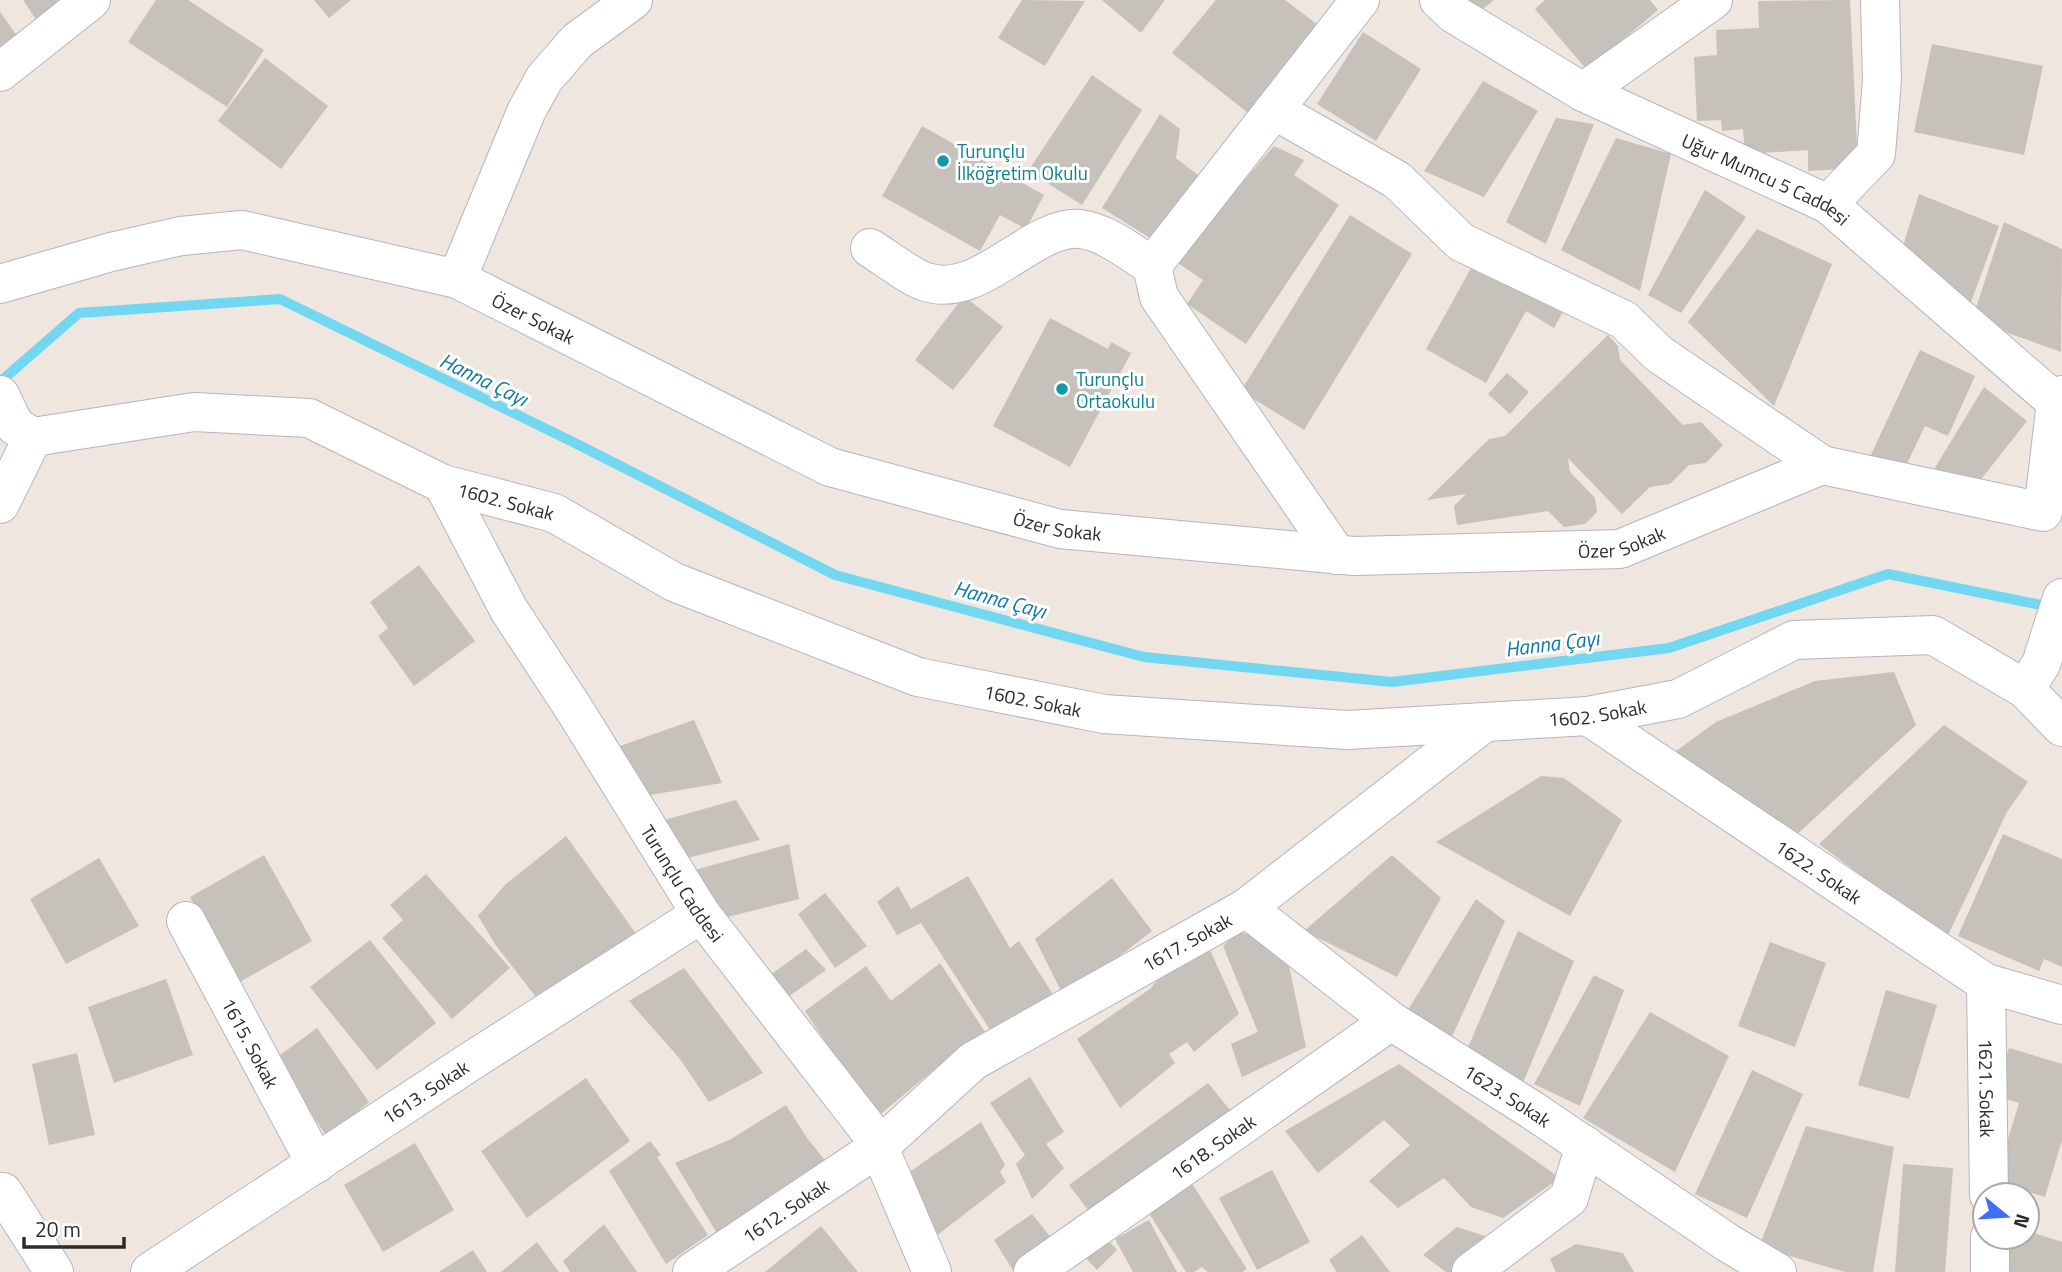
<svg xmlns="http://www.w3.org/2000/svg" width="2062" height="1272" viewBox="0 0 2062 1272" font-family="'Titillium Web',sans-serif">
<style>
.lines{fill:none;stroke-linecap:round;stroke-linejoin:round}
.stream{stroke:#72d7f0;stroke-width:10}
.building{fill:#c6c1ba}
.minor-casing{stroke:#b2b6c0;stroke-width:40}
.minor{stroke:#fff;stroke-width:38}
.culture-dot{fill:#0f9aa8;stroke:#fff;stroke-width:2.5}
.labels{text-anchor:middle;dominant-baseline:central;stroke-width:6;stroke-linejoin:round;paint-order:stroke}
.culture-label{font-size:19px;fill:#0d838f;stroke:#fff;text-anchor:start}
.street-label{font-size:19px;fill:#2c2c2c;stroke:#fff}
.water-label{font-size:21px;font-style:italic;fill:#0c77a0;stroke:#fff}
</style>
<rect width="100%" height="100%" fill="#eee6df"/>
<g class="lines">
<path class="stream" d="M0,382L79,313L280,299L575,443L835,575L1144,657L1392,682L1669,648L1888,574L2051,607"/>
</g>
<path class="building" d="M23,0H77L39,24Z
M156,0H188L264,50L227,107L128,42Z
M314,0H351L329,18Z
M1022,0L1085,1L1045,66L998,38Z
M1102,0H1165L1141,33Z
M1216,0H1285L1330,34L1257,120L1172,53Z
M1469,0H1494L1479,12Z
M1545,0H1650L1658,10L1587,70L1535,9Z
M1850,0L1858,168L1808,171V150L1745,154L1743,129L1722,131L1721,120L1697,121L1694,57L1717,55L1716,30L1759,28L1758,1Z
M0,12L18,37L0,54Z
M1363,32L1421,69L1376,141L1317,104Z
M1932,44L2043,66L2024,155L1914,132Z
M265,58L328,106L281,169L218,121Z
M1092,75L1142,110L1082,205L1028,171Z
M1483,81L1538,111L1484,197L1424,171Z
M1160,114L1180,129L1176,158L1207,182L1158,243L1102,208Z
M1556,118L1594,124L1546,244L1506,222Z
M922,126L1044,195L1026,229L1000,215L980,251L882,196Z
M1616,138L1671,154L1640,291L1561,250Z
M1274,146L1304,160L1294,175L1339,205L1246,344L1187,304L1203,280L1175,261Z
M1705,190L1746,217L1681,313L1648,295Z
M1919,194L1999,226L1967,313L1899,259Z
M1350,215L1412,254L1304,430L1241,391Z
M2004,222L2062,249L2061,352L1972,320Z
M1757,229L1832,264L1774,406L1688,322Z
M1479,254L1567,304L1554,328L1526,311L1486,383L1426,349Z
M964,296L1003,327L953,390L915,360Z
M1050,318L1108,349L1111,342L1131,353L1070,467L993,426Z
M1608,335L1618,346L1620,360L1683,425L1701,422L1723,445L1706,463L1689,465L1670,484L1650,487L1622,514L1568,458L1570,472L1595,498L1597,512L1585,524L1564,527L1548,511L1457,525L1454,506L1466,494L1427,500L1489,439L1505,436Z
M1920,350L1975,376L1948,436L1925,426L1901,476L1868,461Z
M1507,373L1529,392L1510,414L1488,394Z
M1984,387L2027,421L1979,482L1933,471Z
M419,565L475,641L414,686L378,636L388,628L370,602Z
M1894,672L1916,725L1792,839L1672,754L1716,722L1815,681Z
M694,720L722,783L644,796L617,747Z
M1944,725L2028,782L2007,812L1946,939L1819,844Z
M1541,776L1564,778L1622,820L1570,916L1436,842Z
M736,800L760,840L679,860L657,822Z
M2003,834L2062,859V967L2044,959L2039,971L1958,936Z
M566,836L642,942L542,1005L495,944L478,916L506,884Z
M789,844L799,899L716,920L691,871Z
M264,855L312,941L238,983L190,897Z
M1392,855L1441,898L1397,977L1304,931Z
M99,858L139,926L66,964L30,899Z
M426,874L510,968L452,1019L382,938L403,920L390,905Z
M968,876L1010,948L1019,941L1054,996L996,1039L921,923L897,935L877,902L898,886L911,909Z
M1112,878L1152,931L1108,965L1061,991L1035,939Z
M825,893L867,946L835,968L798,914Z
M1476,899L1505,921L1449,1043L1408,1010Z
M1518,931L1574,961L1522,1085L1466,1052Z
M1238,932L1284,942L1306,1047L1242,1077L1231,1044L1258,1032L1223,946Z
M370,940L436,1023L377,1070L310,987Z
M1770,942L1826,963L1795,1047L1738,1026Z
M1209,948L1239,1014L1194,1052L1187,1042L1169,1054L1175,1063L1120,1108L1077,1039L1150,989L1160,977Z
M806,949L826,970L781,1002L762,981Z
M940,963L987,1035L937,1067L876,1118L805,1011L866,966L891,1001Z
M684,968L763,1073L709,1102L680,1059L629,1001Z
M1594,975L1624,990L1580,1106L1534,1084Z
M166,979L193,1055L114,1083L88,1007Z
M1886,990L1937,1005L1909,1099L1858,1085Z
M1650,1012L1729,1056L1675,1172L1583,1118Z
M317,1028L369,1102L327,1137L275,1059Z
M2009,1048L2062,1064V1140L2045,1197L1995,1182L2019,1103L1995,1096Z
M77,1053L95,1135L49,1145L32,1064Z
M1399,1064L1560,1178L1503,1218L1471,1207L1444,1178L1398,1208L1369,1181L1410,1145L1384,1120L1318,1173L1285,1131Z
M1752,1070L1803,1094L1747,1218L1695,1194Z
M1030,1077L1064,1132L1046,1144L1064,1168L1032,1199L1016,1164L1025,1155L990,1103Z
M586,1078L630,1141L527,1218L481,1151Z
M1208,1083L1235,1116L1097,1222L1069,1185Z
M786,1105L807,1138L828,1164L719,1237L675,1163L731,1139Z
M981,1122L1005,1165L1000,1172L1006,1182L931,1240L898,1180Z
M1806,1126L1894,1147L1873,1272H1845L1759,1247Z
M650,1141L661,1155L657,1157L708,1235L666,1264L609,1171Z
M415,1143L454,1210L383,1252L344,1185Z
M1903,1164L1953,1168L1945,1272H1895Z
M1272,1170L1310,1242L1257,1270L1219,1198Z
M1191,1182L1247,1269L1242,1272H1208L1202,1267L1194,1272H1186L1147,1210Z
M1032,1214L1057,1245L1014,1272L994,1240Z
M1149,1220L1177,1272H1133L1115,1239Z
M604,1224L637,1272H570L563,1261Z
M821,1226L858,1272H765Z
M1457,1227L1494,1239L1454,1272H1446L1423,1255Z
M2027,1231L2062,1242V1272H1989L1999,1237H2027Z
M1101,1232L1117,1250L1097,1270L1080,1252Z
M1362,1235L1390,1272H1337L1329,1260Z
M537,1242L559,1272H501Z
M1576,1244L1623,1253L1634,1272H1556L1550,1259Z
M473,1250L487,1272H439Z"/>
<g class="lines">
<g class="minor-casing">
<g id="minor">
<path id="s1" d="M1439,0L1454,14L1583,92L1828,204L2056,402L2062,403"/>
<path d="M0,72L91,0"/>
<path d="M1583,92L1713,0"/>
<path d="M1274,110L1397,180L1461,242L1624,320L1659,354L1822,465"/>
<path d="M1828,204L1876,154L1882,80L1880,0"/>
<path d="M870,248C885,257 910,277 926,282C981,300 1031,225 1080,229C1106,232 1131,253 1152,266L1159,297L1337,555"/>
<path d="M1152,266L1360,0"/>
<path d="M457,279L526,112L544,79L577,41L633,0"/>
<path id="s2" d="M0,284L111,252L181,236L242,230L457,279L830,467L1060,529L1354,556L1620,549L1822,465L2043,512L2056,402L2062,395"/>
<path id="s3" d="M0,395L15,426L33,437L194,412L309,418L443,484L554,513L674,582L918,677L1104,714L1348,730L1588,716L1678,699L1794,640L1933,635L2025,689L2062,727"/>
<path id="s4" d="M443,484L509,610L574,709L701,914L875,1138L932,1272"/>
<path d="M0,504L33,437"/>
<path d="M2025,689L2041,664L2062,598"/>
<path id="s5" d="M1588,716L1986,983L2062,1005"/>
<path id="s6" d="M1246,908L1391,1021L1532,1110L1728,1243L1777,1272"/>
<path id="s7" d="M186,921L316,1164"/>
<path id="s8" d="M1986,983L1989,1195"/>
<path d="M3,1192L54,1272"/>
<path d="M1990,1237V1272"/>
<path id="s9" d="M150,1272L468,1063L701,914"/>
<path id="s10" d="M692,1272L879,1147L973,1061L1246,908L1485,722"/>
<path id="s11" d="M1033,1272L1391,1021"/>
<path d="M1471,1272L1569,1198L1585,1145"/>
</g>
</g>
<use href="#minor" class="minor"/>
</g>
<g class="culture-dot">
<circle cx="943" cy="161" r="7"/>
<circle cx="1062" cy="389" r="7"/>
</g>
<g class="labels">
<g class="culture-label">
<text x="957" y="150">Turunçlu<tspan x="957" dy="22">İlköğretim Okulu</tspan></text>
<text x="1076" y="378">Turunçlu<tspan x="1076" dy="22">Ortaokulu</tspan></text>
</g>
<g class="street-label">
<text stroke="none"><textPath href="#s1" startOffset="374">Uğur Mumcu 5 Caddesi</textPath></text>
<text stroke="none"><textPath href="#s2" startOffset="555">Özer Sokak</textPath></text>
<text stroke="none"><textPath href="#s3" startOffset="548">1602. Sokak</textPath></text>
<text stroke="none"><textPath href="#s2" startOffset="1122">Özer Sokak</textPath></text>
<text stroke="none"><textPath href="#s2" startOffset="1689">Özer Sokak</textPath></text>
<text stroke="none"><textPath href="#s3" startOffset="1115">1602. Sokak</textPath></text>
<text stroke="none"><textPath href="#s3" startOffset="1682">1602. Sokak</textPath></text>
<text stroke="none"><textPath href="#s5" startOffset="278">1622. Sokak</textPath></text>
<text stroke="none"><textPath href="#s4" startOffset="466">Turunçlu Caddesi</textPath></text>
<text stroke="none"><textPath href="#s10" startOffset="597">1617. Sokak</textPath></text>
<text stroke="none"><textPath href="#s7" startOffset="138">1615. Sokak</textPath></text>
<text stroke="none"><textPath href="#s8" startOffset="105">1621. Sokak</textPath></text>
<text stroke="none"><textPath href="#s9" startOffset="329">1613. Sokak</textPath></text>
<text stroke="none"><textPath href="#s6" startOffset="322">1623. Sokak</textPath></text>
<text stroke="none"><textPath href="#s11" startOffset="219">1618. Sokak</textPath></text>
<text stroke="none"><textPath href="#s10" startOffset="112">1612. Sokak</textPath></text>
</g>
<g class="water-label">
<text transform="translate(484 379) rotate(26)">Hanna Çayı</text>
<text transform="translate(1000 599) rotate(15)">Hanna Çayı</text>
<text transform="translate(1552 643) rotate(-7)">Hanna Çayı</text>
</g>
</g>
<g transform="translate(2006 1216) rotate(108)"><circle r="33" fill="#ffffff" stroke="#ababab" stroke-width="2"/>
<path d="M0-5L12 26L0 18L-12 26Z" fill="#3e6efb"/>
<text y="-10" font-size="19" font-weight="bold" text-anchor="middle" fill="#2c2c2c">N</text>
</g>
<path d="M24 1237v10h100v-10" fill="none" stroke="#2c2c2c" stroke-width="3.5"/>
<text x="35" y="1237" font-size="21" fill="#2c2c2c" stroke="#ffffff" stroke-width="5" paint-order="stroke">20 m</text>
</svg>
